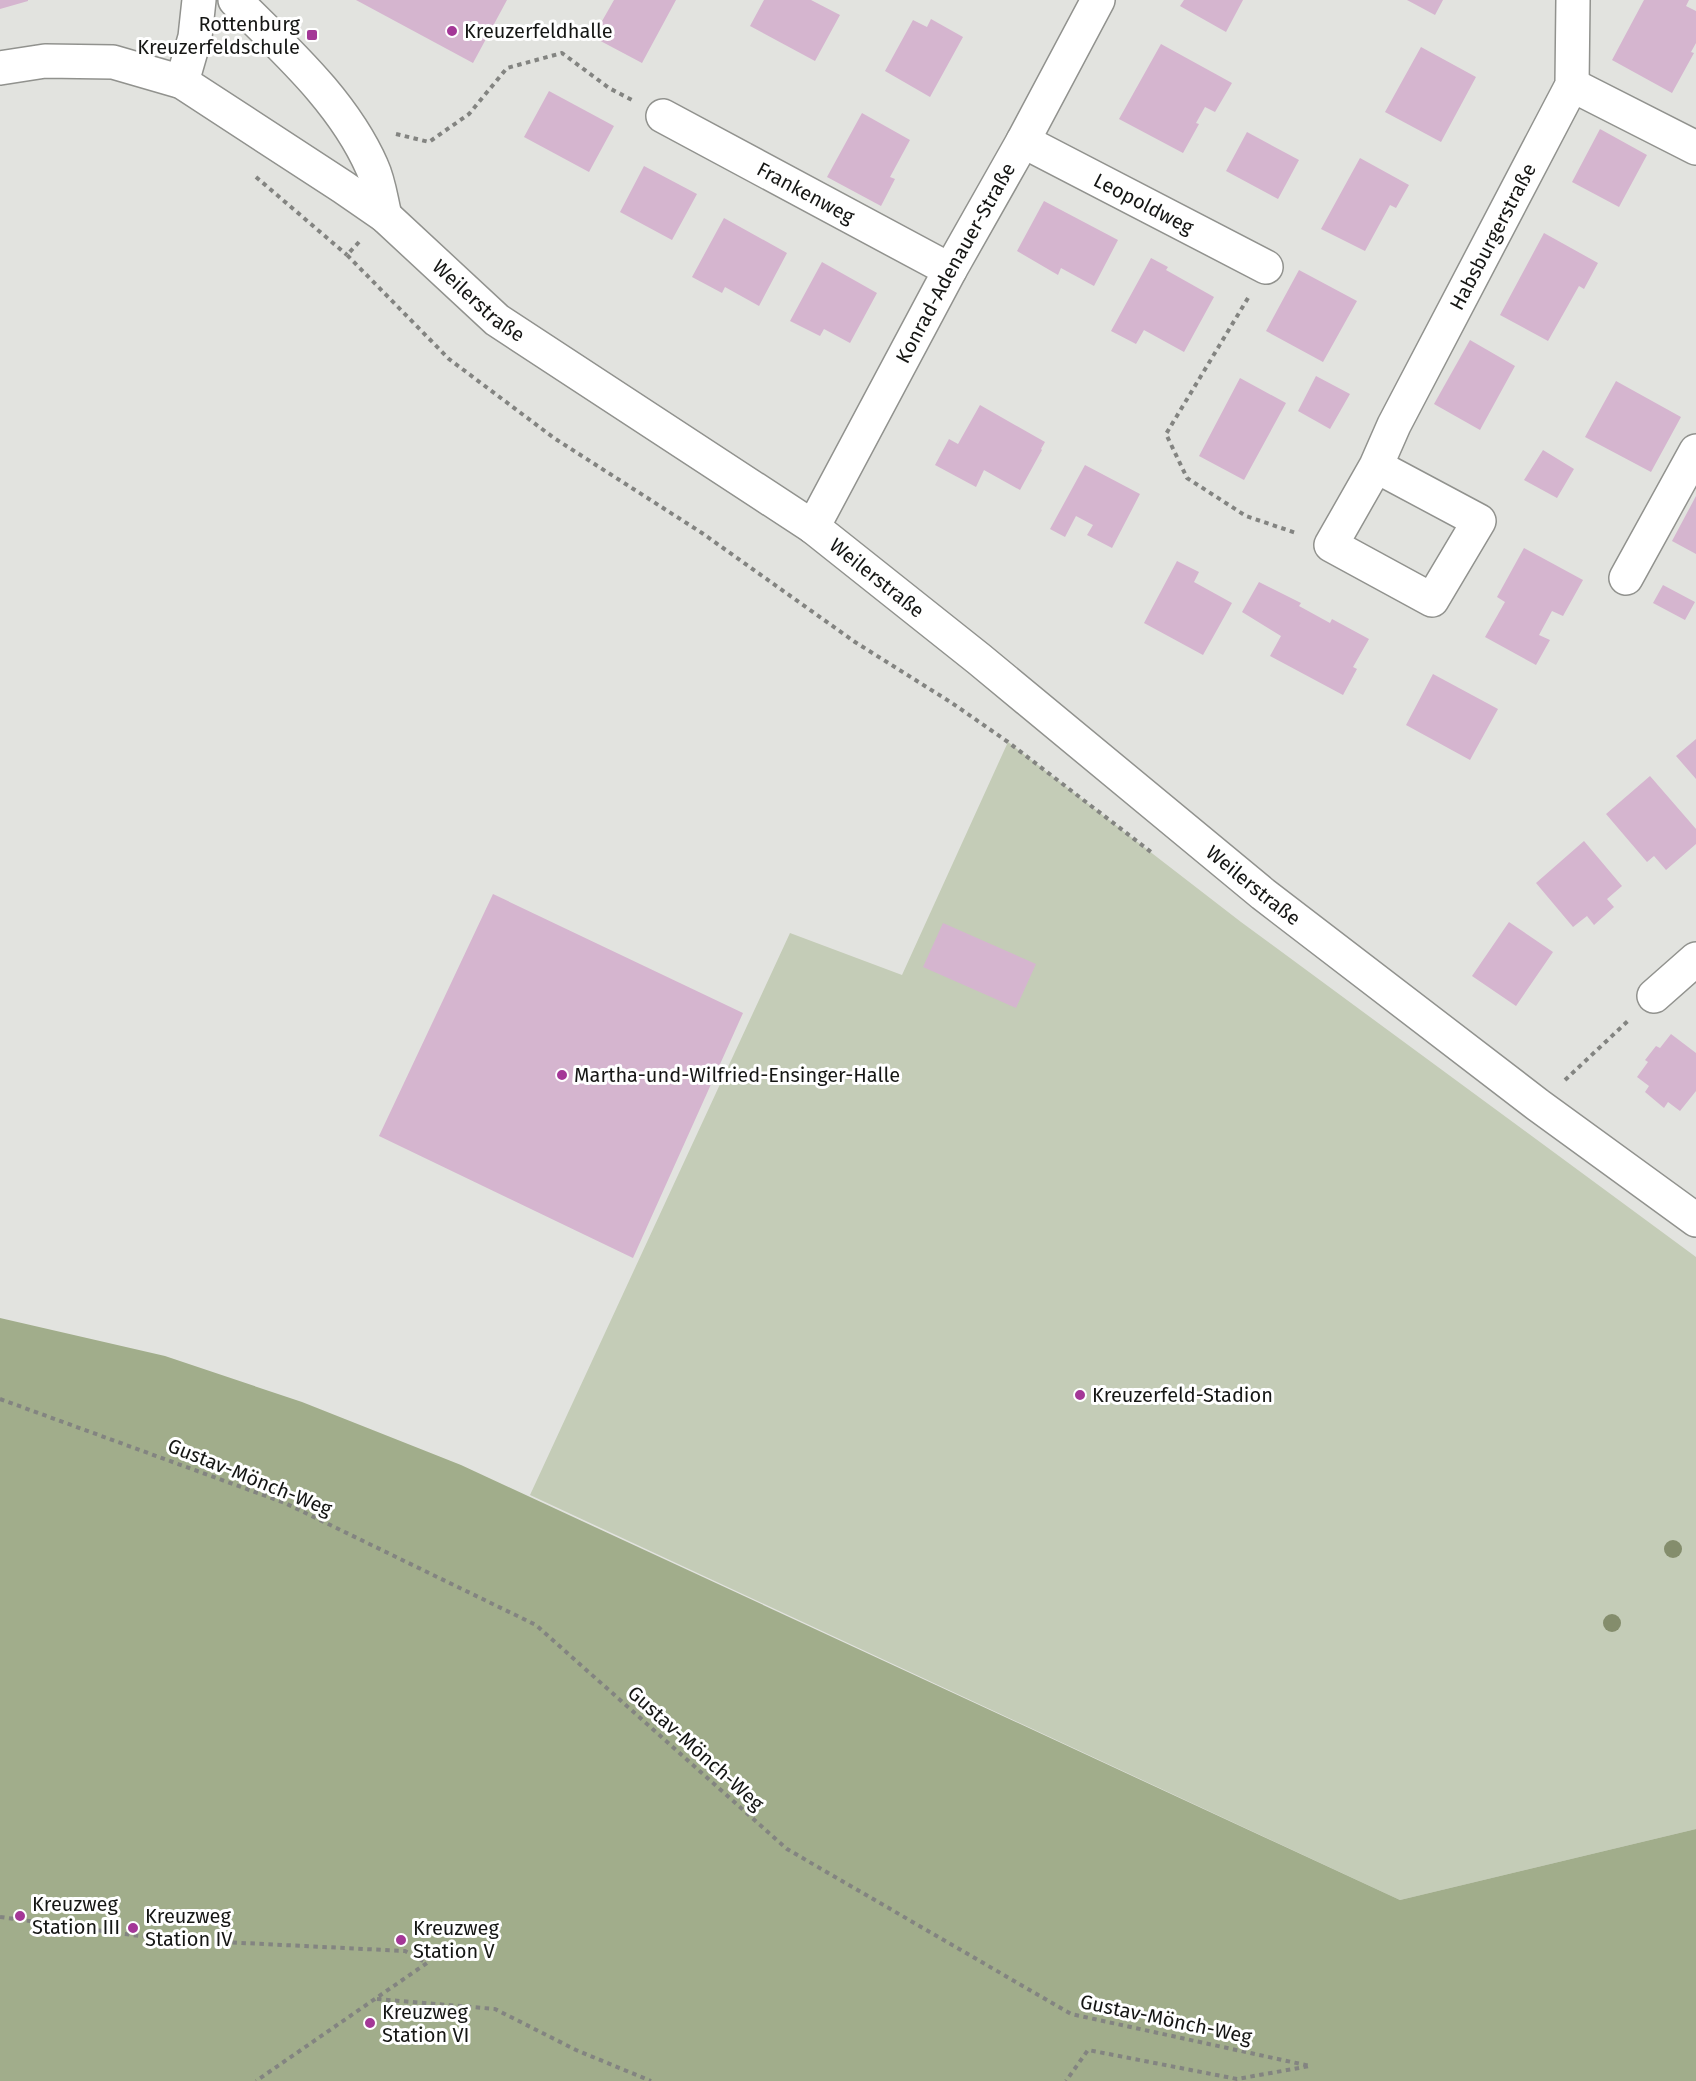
<svg xmlns="http://www.w3.org/2000/svg" width="1696" height="2081" viewBox="0 0 1696 2081" font-family="'Fira Sans',sans-serif">
<style>
.green{fill:#c4ccb7}
.forest{fill:#a1ad8b}
.building{fill:#d5b5cf}
.lines{fill:none;stroke-linecap:round;stroke-linejoin:round}
.minor-casing{stroke:#91928e;stroke-width:36}
.path{stroke:#838481;stroke-width:4;stroke-dasharray:4.5 4.5;stroke-linecap:butt}
.minor{stroke:#fff;stroke-width:33}
.tree{fill:#848d6c}
.poi-dot{fill:#a43797;stroke:#fff;stroke-width:2}
.labels{text-anchor:middle;dominant-baseline:central;stroke-width:6;stroke-linejoin:round;paint-order:stroke}
.poi-label{font-size:20px;fill:#151614;stroke:#fff;text-anchor:start}
.street-label{font-size:20px;fill:#151614;stroke:#fff}
</style>
<rect width="100%" height="100%" fill="#e2e3df"/>
<path class="green" d="M1008,742L1241,922L1696,1257V1829L1400,1900L530,1495L790,933L902,975Z"/>
<path class="forest" d="M0,1318L165,1356L302,1402L461,1465L1400,1900L1696,1829V2081H0Z"/>
<path class="building" d="M0,0H28V1L0,9Z
M356,0H507L473,63Z
M614,0H676L642,63L593,37Z
M764,0H811L840,15L815,61L750,26Z
M1184,0H1243L1226,32L1180,6Z
M1407,0H1443L1435,15Z
M1644,0H1689L1686,6L1696,11V43L1691,52L1694,53L1672,93L1612,60Z
M931,19L963,37L930,97L885,71L913,20L927,27Z
M1161,44L1232,83L1215,112L1205,107L1196,123L1199,124L1183,153L1119,119Z
M1421,47L1476,77L1441,142L1385,112Z
M549,91L614,126L589,172L524,137Z
M862,113L910,140L890,177L895,179L881,206L827,177Z
M1600,129L1647,155L1619,207L1572,182Z
M1247,132L1299,160L1278,199L1226,171Z
M1360,158L1409,185L1396,208L1390,205L1365,251L1321,229Z
M644,166L697,194L672,240L620,212Z
M1044,201L1118,240L1094,286L1061,268L1058,275L1017,251Z
M724,218L787,253L759,306L725,287L722,293L692,277Z
M1544,233L1598,263L1584,289L1579,286L1548,341L1500,315Z
M1151,258L1168,267L1166,270L1214,297L1184,352L1144,330L1136,344L1111,331Z
M822,262L877,293L850,343L824,329L820,336L790,321Z
M1299,270L1357,301L1323,362L1266,331Z
M1470,340L1515,366L1480,430L1434,404Z
M1316,376L1350,394L1330,429L1298,411Z
M1240,378L1286,403L1244,480L1199,456Z
M1616,381L1681,417L1651,472L1585,437Z
M980,405L1045,442L1041,449L1042,450L1020,490L984,470L976,487L935,465L949,439L958,444Z
M1543,450L1574,469L1557,498L1524,480Z
M1085,465L1140,494L1112,548L1087,535L1093,525L1076,516L1065,537L1050,529Z
M1696,496V554L1672,541Z
M1524,548L1583,580L1563,616L1552,611L1539,635L1550,640L1536,665L1485,637L1505,602L1497,597Z
M1177,561L1199,572L1194,582L1232,603L1203,655L1144,623Z
M1259,582L1301,603L1299,606L1330,623L1332,619L1369,639L1353,667L1357,669L1343,695L1270,656L1281,636L1242,612Z
M1663,585L1695,602L1685,620L1653,603Z
M1433,674L1498,709L1470,760L1406,725Z
M1696,739V779L1676,756Z
M1650,776L1696,829V844L1666,870L1654,856L1647,862L1606,814Z
M1584,841L1622,886L1607,899L1614,907L1594,925L1587,916L1573,927L1536,883Z
M493,894L743,1013L633,1258L379,1136Z
M1509,922L1553,952L1516,1006L1472,976Z
M943,923L1036,964L1016,1008L923,967Z
M1671,1034L1696,1053V1091L1680,1111L1668,1102L1664,1108L1645,1092L1649,1086L1637,1077L1648,1062L1645,1060L1656,1046L1660,1048Z"/>
<g class="lines">
<g class="minor-casing">
<g id="minor">
<path d="M235,0C285,50 343,101 372,167C379,182 381,200 385,216"/>
<path id="s1" d="M0,68L45,61L113,62L182,82L343,187L385,216L497,320L813,527L979,659L1263,894L1538,1105L1696,1220"/>
<path d="M182,82L195,37L199,0"/>
<path d="M1572,85L1696,148"/>
<path id="s2" d="M663,116L950,270"/>
<path id="s3" d="M1023,141L1266,267"/>
<path id="s4" d="M1376,466L1479,521L1432,600L1331,545L1376,466L1394,425L1572,85L1573,0"/>
<path id="s5" d="M813,527L950,270L1023,141L1098,0"/>
<path d="M1626,578L1696,451"/>
<path d="M1654,996L1696,959"/>
</g>
</g>
<path class="path" d="M396,134L429,142L469,114L507,68L562,53L609,88L632,100
M256,177L347,255
M359,242L347,255L449,359L554,438L702,533L855,642L952,703L1008,742L1151,852
M1248,298L1166,434L1187,478L1246,516L1296,533
M1565,1080L1630,1019
M0,1399L285,1503L536,1625L787,1849L1071,2014L1310,2066L1237,2079L1088,2050L1066,2081
M0,1917L162,1939L405,1951L427,1963L256,2081
M377,1999L495,2009L576,2050L651,2081"/>
<use href="#minor" class="minor"/>
</g>
<g class="tree">
<circle cx="1673" cy="1549" r="9"/>
<circle cx="1612" cy="1623" r="9"/>
</g>
<g class="poi-dot">
<circle cx="452" cy="31" r="6"/>
<rect x="306" y="29" width="12" height="12" rx="3"/>
<circle cx="562" cy="1075" r="6"/>
<circle cx="1080" cy="1395" r="6"/>
<circle cx="20" cy="1916" r="6"/>
<circle cx="133" cy="1928" r="6"/>
<circle cx="401" cy="1940" r="6"/>
<circle cx="370" cy="2023" r="6"/>
</g>
<g class="labels">
<g class="poi-label">
<text x="300" y="24" text-anchor="end">Rottenburg<tspan x="300" dy="23">Kreuzerfeldschule</tspan></text>
<text x="464" y="31">Kreuzerfeldhalle</text>
<text x="574" y="1075">Martha-und-Wilfried-Ensinger-Halle</text>
<text x="1092" y="1395">Kreuzerfeld-Stadion</text>
<text x="32" y="1904">Kreuzweg<tspan x="32" dy="23">Station III</tspan></text>
<text x="145" y="1916">Kreuzweg<tspan x="145" dy="23">Station IV</tspan></text>
<text x="413" y="1928">Kreuzweg<tspan x="413" dy="23">Station V</tspan></text>
<text x="382" y="2012">Kreuzweg<tspan x="382" dy="23">Station VI</tspan></text>
</g>
<g class="street-label">
<text stroke="none"><textPath href="#s2" startOffset="162">Frankenweg</textPath></text>
<text stroke="none"><textPath href="#s3" startOffset="136">Leopoldweg</textPath></text>
<text stroke="none"><textPath href="#s4" startOffset="672">Habsburgerstraße</textPath></text>
<text stroke="none"><textPath href="#s5" startOffset="300">Konrad-Adenauer-Straße</textPath></text>
<text stroke="none"><textPath href="#s1" startOffset="555">Weilerstraße</textPath></text>
<text stroke="none"><textPath href="#s1" startOffset="1041">Weilerstraße</textPath></text>
<text stroke="none"><textPath href="#s1" startOffset="1527">Weilerstraße</textPath></text>
<text transform="translate(250 1477) rotate(22)">Gustav-Mönch-Weg</text>
<text transform="translate(696 1748) rotate(42)">Gustav-Mönch-Weg</text>
<text transform="translate(1166 2019) rotate(12)">Gustav-Mönch-Weg</text>
</g>
</g>
</svg>
